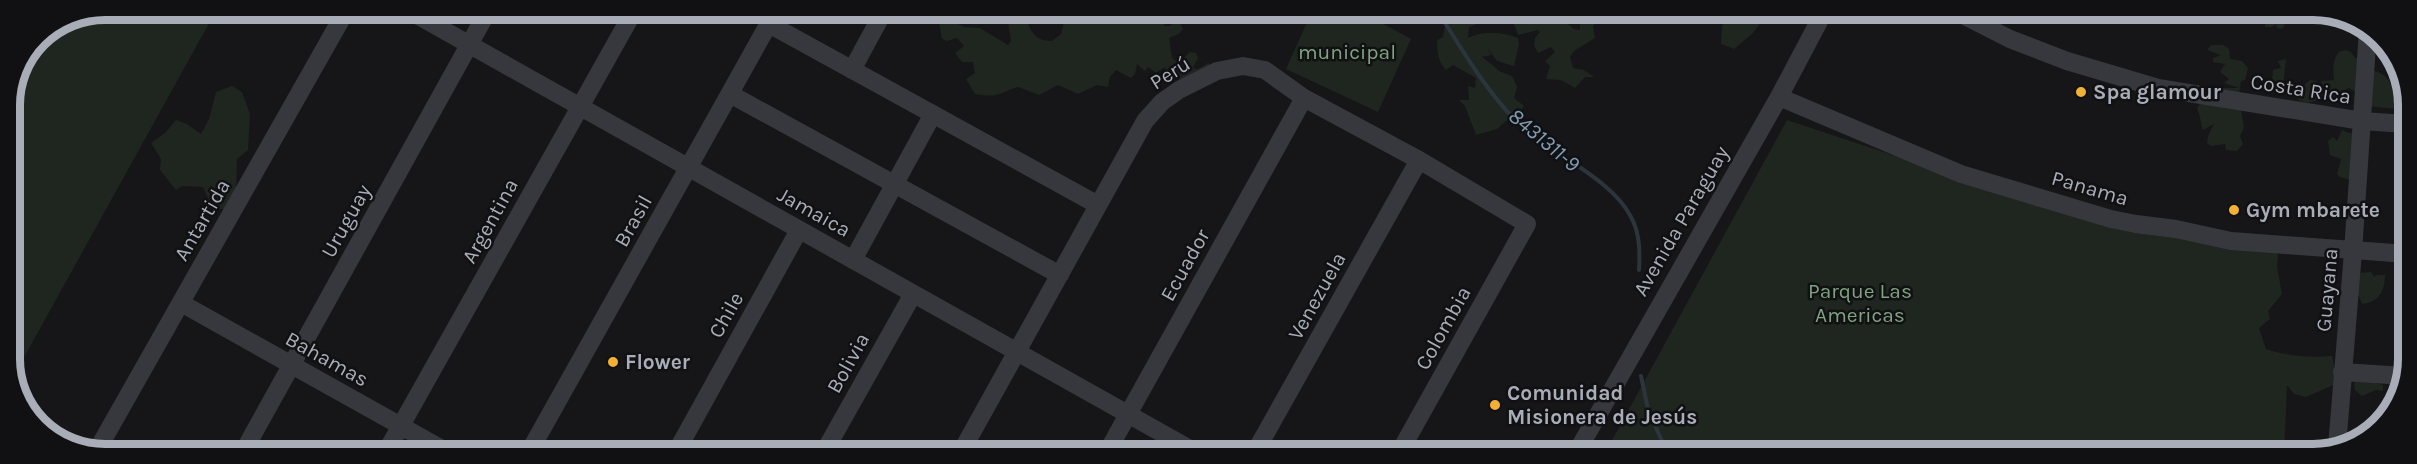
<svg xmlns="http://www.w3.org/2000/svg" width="2417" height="464" viewBox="0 0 2417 464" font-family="Karla,sans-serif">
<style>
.green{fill:#1e261f}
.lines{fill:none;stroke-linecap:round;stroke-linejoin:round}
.stream{stroke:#2c353c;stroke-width:4}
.minor{stroke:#37383d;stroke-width:18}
.poi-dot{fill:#f2b134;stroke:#111113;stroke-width:2}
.labels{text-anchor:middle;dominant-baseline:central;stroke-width:5;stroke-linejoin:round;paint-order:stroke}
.park-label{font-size:21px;fill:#7fa381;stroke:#111113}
.street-label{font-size:21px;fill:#a8adb8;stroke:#111113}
.poi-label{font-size:21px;font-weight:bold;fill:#a8adb8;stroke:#111113;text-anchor:start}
.water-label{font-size:22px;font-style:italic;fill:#7f9bb3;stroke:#111113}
.rim{fill:none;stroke:#a8adb8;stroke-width:8}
</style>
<rect width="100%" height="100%" fill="#161618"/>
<path class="green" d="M105,9H217L12,379L9,104L37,37Z
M1067,9H1083L1081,17L1086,16L1093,9H1135L1141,13L1143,9H1174V13L1165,16L1164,26H1170L1178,19L1183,29L1179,34L1169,38L1172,58L1176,61L1182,60L1190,52L1196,53L1198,58L1193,68L1198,69L1208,63L1212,66L1179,84V73L1174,74L1173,79L1167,78L1165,67L1156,73L1148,67L1145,71L1137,64L1135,74L1131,78L1116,70L1110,77L1108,87L1097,85L1078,94L1058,85L1039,95L1018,87C997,94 999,98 975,94L966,79L975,73L973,62H962L955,53L964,46L957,38L947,41L942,39L939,22L949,20L964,27L980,28L1008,45L1011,41L1008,22L1014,13L1019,10C1032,23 1028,41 1052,41L1061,34Z
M1313,9H1356L1411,39L1378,112L1286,69Z
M1448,10H1458L1462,18H1470L1477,24L1469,27L1468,38C1483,30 1503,32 1518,38L1519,44L1514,66L1497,61L1488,49L1491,55L1482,57L1501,72L1512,76L1517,87L1514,98L1524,106L1515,120L1506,121L1497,129L1476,135L1465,106L1459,100H1469L1468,86L1475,88L1476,78L1453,65L1446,70C1438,62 1437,51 1437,40L1443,37Z
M1513,10H1533L1543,18L1551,10L1574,29L1580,30V17L1587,12L1597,13L1600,19L1593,26L1595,38L1574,51L1570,57L1573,68L1584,70L1594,77H1585L1575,88L1561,80L1546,79L1550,66L1545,61L1555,52L1551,47L1538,53L1534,46L1535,38L1540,32L1538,30L1518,35L1511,16Z
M1734,10H1771L1752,34L1734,49L1721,44L1722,26L1731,14L1734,16Z
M2264,10H2286L2284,27L2281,29L2277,28L2276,24L2272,27H2265Z
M2211,45H2223L2229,49L2230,59L2242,61L2248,68L2245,80L2241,81L2239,95L2244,128L2240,136L2243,144L2237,151L2226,150L2225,144L2211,146L2207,143L2208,136L2214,124L2203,130C2200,122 2201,116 2197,109L2200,103L2215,88H2239L2224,83L2229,79L2220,72L2225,64L2213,62V58L2221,55L2207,50Z
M2345,50L2351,52L2355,58H2366L2359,94L2349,88L2339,92L2342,102L2322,99L2307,103L2298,100L2304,85L2310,80L2316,81L2323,88L2321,81L2334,80C2333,69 2332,61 2339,52Z
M2286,59L2283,87L2280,91L2273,93L2271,88L2273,70L2281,68L2278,61Z
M2372,70C2388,75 2391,81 2395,97L2405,99L2406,97V110L2368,106Z
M232,86L242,92L250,114L248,150L237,159L236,197L231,209H213L203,187L182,186L176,190L160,170L161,159L151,143L165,133L176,120L187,124L201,134L209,119L216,92Z
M1787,120L2110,227L2273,247L2278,255L2277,267L2282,294L2268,311L2270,319L2259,328L2266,349C2288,356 2308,358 2332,356L2338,383L2306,397L2294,394L2287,385L2284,455H1604Z
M2342,130L2349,133L2357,132L2354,181L2340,177L2337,174L2341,159L2330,155L2328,141L2333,137L2337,141Z
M2371,272L2374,277L2376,275H2385C2385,291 2379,302 2362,304L2358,294V273Z
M2361,379L2383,385V391L2376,390L2362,396L2355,390L2354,383Z"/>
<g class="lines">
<path class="stream" d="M1437,10C1461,48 1484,88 1516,121C1548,153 1611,177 1631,217C1640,233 1640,252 1639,270
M1641,376L1648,409L1668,455"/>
<path class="minor" d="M406,9L1199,454
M1953,10L2010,39L2067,61L2158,88L2362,121L2406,124
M769,24L1098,205
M852,70L885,9
M730,94L1060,275
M1779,97L1961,174L2111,219L2136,224L2176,229L2231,241L2407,254
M853,260L933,114
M181,303L451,454
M2342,372L2405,376
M2337,447L2353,252L2368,30
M95,454L347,9
M242,454L489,9
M385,454L635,9
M528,454L777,9
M675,454L799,230
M823,454L913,294
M960,454L1145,121L1162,102L1179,90L1217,71L1243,66L1265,70L1304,98L1419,160L1527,224L1398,455
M1106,454L1304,98
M1254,454L1419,160
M1575,455L1779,97L1825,10"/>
</g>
<g class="poi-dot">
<circle cx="2081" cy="92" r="6"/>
<circle cx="2234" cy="210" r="6"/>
<circle cx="613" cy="362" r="6"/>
<circle cx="1495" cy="405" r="6"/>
</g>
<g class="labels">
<g class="park-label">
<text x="1347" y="52">municipal</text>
<text x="1860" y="291">Parque Las<tspan x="1860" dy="24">Americas</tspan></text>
</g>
<g class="street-label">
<text transform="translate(1170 73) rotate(-32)">Perú</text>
<text transform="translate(2301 89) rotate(9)">Costa Rica</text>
<text transform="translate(2090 188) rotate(16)">Panama</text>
<text transform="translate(814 212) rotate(29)">Jamaica</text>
<text transform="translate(202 220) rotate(-60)">Antartida</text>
<text transform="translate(346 221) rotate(-61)">Uruguay</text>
<text transform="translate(490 221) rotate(-61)">Argentina</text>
<text transform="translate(633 221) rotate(-61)">Brasil</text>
<text transform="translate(1681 221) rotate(-60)">Avenida Paraguay</text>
<text transform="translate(1185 265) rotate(-61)">Ecuador</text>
<text transform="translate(2327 290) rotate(-85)">Guayana</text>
<text transform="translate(1317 296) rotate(-61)">Venezuela</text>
<text transform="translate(726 315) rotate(-61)">Chile</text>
<text transform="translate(1443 328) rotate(-61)">Colombia</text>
<text transform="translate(327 359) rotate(29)">Bahamas</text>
<text transform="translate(848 363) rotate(-61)">Bolivia</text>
</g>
<g class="poi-label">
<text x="2093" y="92">Spa glamour</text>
<text x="2246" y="210">Gym mbarete</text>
<text x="625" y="362">Flower</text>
<text x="1507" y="393">Comunidad<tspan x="1507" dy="24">Misionera de Jesús</tspan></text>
</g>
<g class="water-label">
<text transform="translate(1544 140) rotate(40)">8431311-9</text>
</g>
</g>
<path d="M0 0H2417V464H0ZM105 20H2313A85 85 0 0 1 2398 105V359A85 85 0 0 1 2313 444H105A85 85 0 0 1 20 359V105A85 85 0 0 1 105 20Z" fill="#111113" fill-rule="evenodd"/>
<path class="rim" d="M105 20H2313A85 85 0 0 1 2398 105V359A85 85 0 0 1 2313 444H105A85 85 0 0 1 20 359V105A85 85 0 0 1 105 20Z"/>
</svg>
